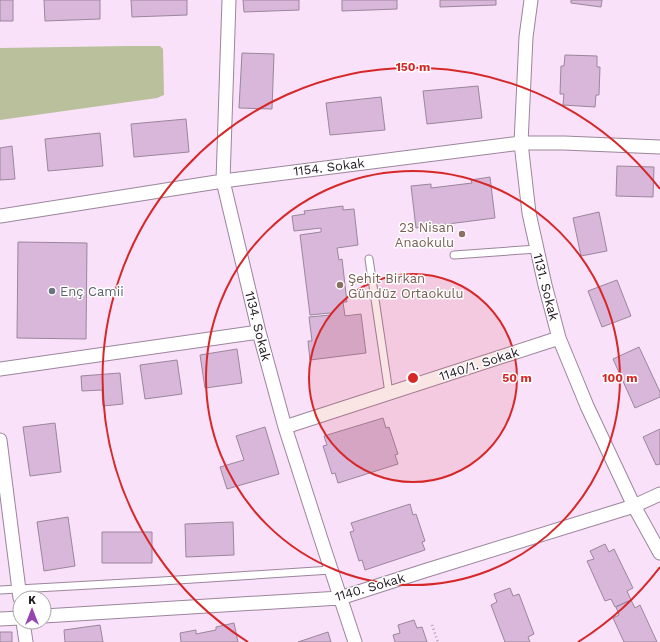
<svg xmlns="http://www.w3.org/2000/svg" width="660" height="642" viewBox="0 0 660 642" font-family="'Work Sans',sans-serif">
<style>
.green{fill:#b9c09b}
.building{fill:#d8b7da;stroke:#9b869c}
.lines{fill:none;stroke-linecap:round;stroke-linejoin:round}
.service-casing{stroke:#9b859c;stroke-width:9}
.minor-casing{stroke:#9b859c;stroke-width:15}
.path{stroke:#ae9caf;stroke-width:2.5;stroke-dasharray:1 3;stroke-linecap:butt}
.service{stroke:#fff;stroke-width:7}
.minor{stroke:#fff;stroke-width:13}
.ring{fill:none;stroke:#d62828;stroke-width:2}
.education-dot{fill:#8d6e63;stroke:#fff;stroke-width:1.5}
.worship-dot{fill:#6b7280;stroke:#fff;stroke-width:1.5}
.labels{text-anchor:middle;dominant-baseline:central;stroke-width:3;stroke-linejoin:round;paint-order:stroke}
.street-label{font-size:13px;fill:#201821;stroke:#fff}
.education-label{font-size:13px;fill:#785e54;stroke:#fff;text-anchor:end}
.worship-label{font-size:13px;fill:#5b616d;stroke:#fff;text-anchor:start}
.centre{fill:#d62828;stroke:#fff;stroke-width:2}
.ring-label{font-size:12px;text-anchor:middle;font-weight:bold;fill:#d62828;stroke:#fff;stroke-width:3;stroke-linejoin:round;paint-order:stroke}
</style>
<rect width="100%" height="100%" fill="#f8e1f9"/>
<path class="green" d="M128,46H160L163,49L164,95L157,98L0,120V48Z"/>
<path class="building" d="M0,0H13V21H0Z
M44,0H100V19L45,21Z
M131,0H187V15L132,17Z
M243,0H299V10L244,12Z
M342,0H397V9L342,11Z
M440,0H496V5L440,7Z
M571,0H602L601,7L571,3Z
M242,53L274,54L272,109L239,108Z
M565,55L597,56V67H600L599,95H596L595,107L563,105L564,94H560L561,66H564Z
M478,86L482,118L427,124L423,91Z
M381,97L385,130L330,135L326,103Z
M186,119L189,152L134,157L131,124Z
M100,133L103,166L48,171L45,139Z
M12,146L15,179L0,180V148Z
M617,166L654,167L653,197L616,196Z
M490,177L495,218L416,228L411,186L431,184V188L472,183L471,180Z
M343,206V210L354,209L358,245L337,248L339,260L342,259L347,302H343L345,316L361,314L366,353L310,360L308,341H312L309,317L331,315L330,313L310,315L300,235L321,232V228L294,231L292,216L305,214L304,211Z
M599,212L607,251L581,256L573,218Z
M18,242L87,243L86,339L17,338Z
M617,280L631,316L602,327L588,291Z
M639,347L660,392V397L635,408L613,359Z
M237,349L242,383L205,388L200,355Z
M177,360L182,394L145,399L140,365Z
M120,373L123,404L103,406L102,390L82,391L81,376Z
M383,418L386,428L389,427L398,454L395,455L398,464L338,483L335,473L332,474L323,446L327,445L324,436Z
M55,423L61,472L30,476L23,427Z
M265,427L279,474L227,489L220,467L244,460L236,436Z
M660,429V464L656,465L643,437Z
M410,504L413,515L416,514L425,541L422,542L425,550L365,570L362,560L359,561L350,532L354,531L351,523Z
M68,517L75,566L44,571L37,522Z
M233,522L234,555L186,557L185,524Z
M102,532H152V563H102Z
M605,544L609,552L614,549L633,588L627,591L631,600L615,607L611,599L605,601L587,561L594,559L590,551Z
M510,588L513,596L519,594L534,634L528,637L530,642H505L491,605L497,602L494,594Z
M631,600L635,608L640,605L657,642H624L613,618L619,615L616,607Z
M414,620L417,628L422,627L427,642H395L393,635L400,633L398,625Z
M234,623L238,642H181L180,633L196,630V634L216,630V627Z
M100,625L103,642H65L64,630Z
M0,632H12V642H0Z
M328,632L331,642H298Z"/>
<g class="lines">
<g class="service-casing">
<path id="service" d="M454,255L537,249
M369,259L389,393
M0,590L162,581L331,570"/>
</g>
<g class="minor-casing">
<path id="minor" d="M229,0L223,181L259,332L285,427L321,539L355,642
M531,0L526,37L521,143L529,213L545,285L559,338L587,406L634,506L660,553
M0,216L223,181L521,143H564L660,147
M0,369L259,332
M285,427L559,338
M0,440L20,598
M44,616L340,598L424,571L634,506L660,494
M0,619L20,618
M23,622L26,642"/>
</g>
<path class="path" d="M432,625L438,642"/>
<use href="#service" class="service"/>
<use href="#minor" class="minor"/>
</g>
<circle cx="413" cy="378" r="104" fill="#d62828" fill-opacity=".12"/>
<g class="ring">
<circle cx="413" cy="378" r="104"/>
<circle cx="413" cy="378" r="207"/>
<path d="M660 567A311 311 0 0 1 578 642M248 642A311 311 0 1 1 660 189"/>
</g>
<g class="education-dot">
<circle cx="462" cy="234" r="4"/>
<circle cx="340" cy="285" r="4"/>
</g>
<circle class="worship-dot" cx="52" cy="291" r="4"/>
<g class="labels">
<g class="street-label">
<text transform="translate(329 167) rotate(-7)">1154. Sokak</text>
<text transform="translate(546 287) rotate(76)">1131. Sokak</text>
<text transform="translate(258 326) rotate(76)">1134. Sokak</text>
<text transform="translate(479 364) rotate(-18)">1140/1. Sokak</text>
<text transform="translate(370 587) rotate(-16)">1140. Sokak</text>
</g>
<g class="education-label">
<text x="454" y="227">23 Nisan<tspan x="454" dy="15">Anaokulu</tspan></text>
<text x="348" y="278" text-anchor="start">Şehit Birkan<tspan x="348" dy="15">Gündüz Ortaokulu</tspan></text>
</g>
<g class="worship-label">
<text x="60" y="291">Enç Camii</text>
</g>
</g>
<circle cx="413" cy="378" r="6" class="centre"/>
<g class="ring-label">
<text x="413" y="71">150 m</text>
<text x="517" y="382">50 m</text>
<text x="620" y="382">100 m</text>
</g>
<g transform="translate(32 610)"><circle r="19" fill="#ffffff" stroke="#a6a3a6"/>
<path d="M0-3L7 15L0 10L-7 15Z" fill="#9743b0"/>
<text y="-6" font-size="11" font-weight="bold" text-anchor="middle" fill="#201821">K</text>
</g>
</svg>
